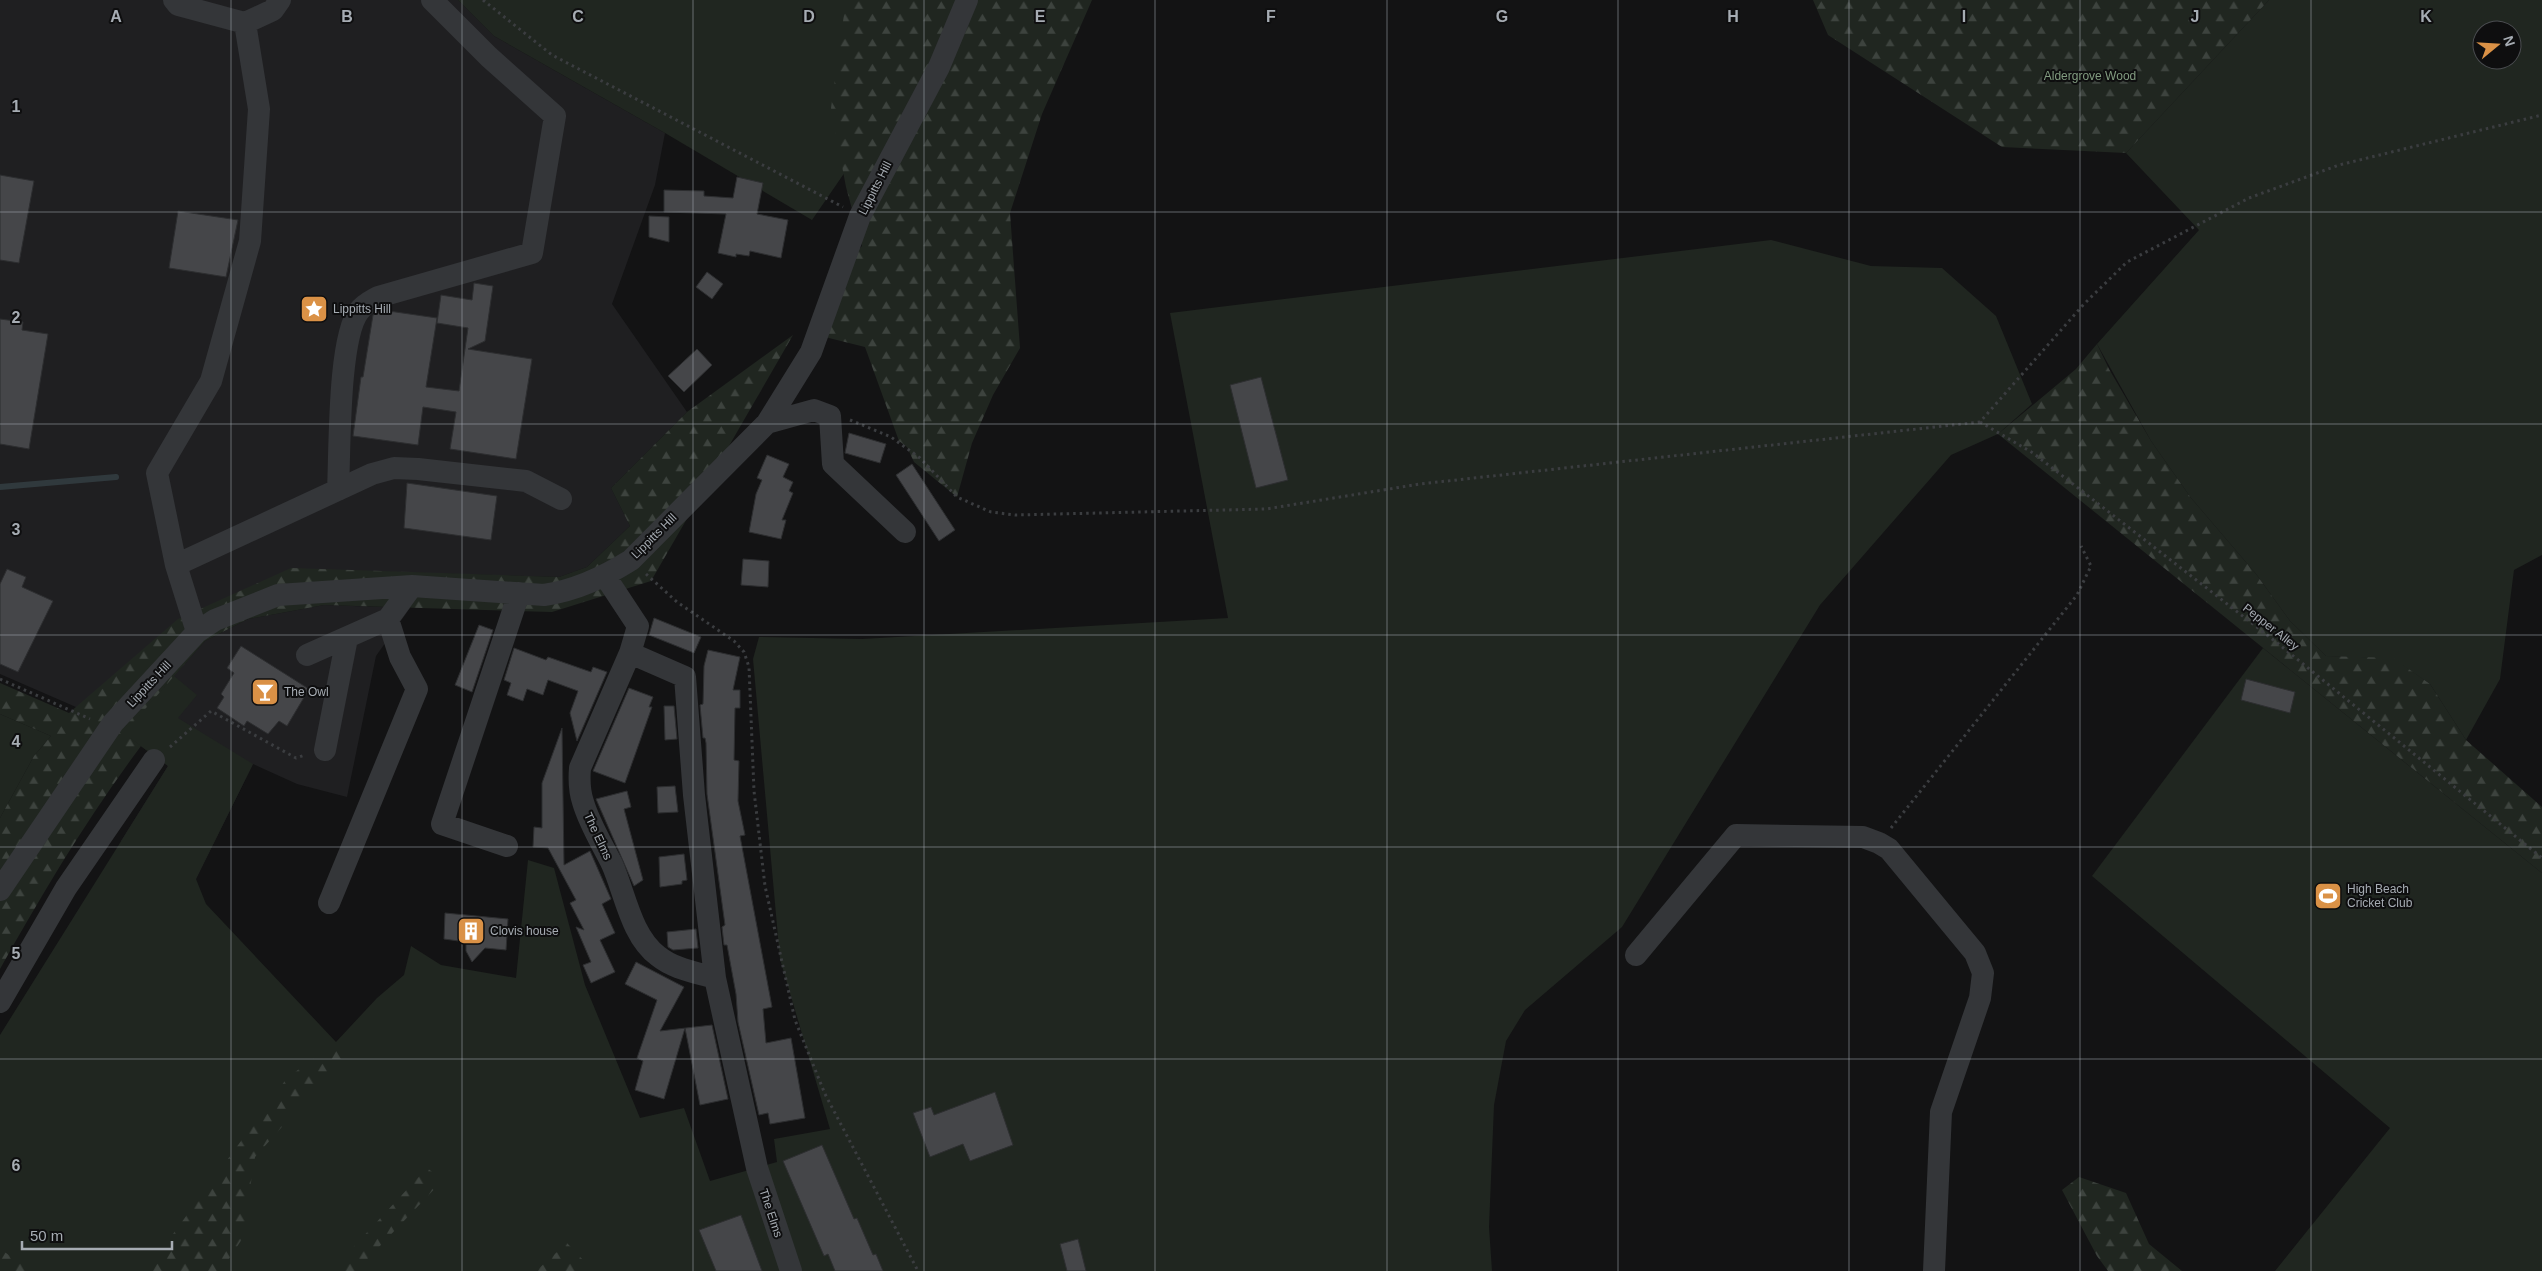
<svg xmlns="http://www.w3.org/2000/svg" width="2542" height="1271" viewBox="0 0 2542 1271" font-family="Arial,sans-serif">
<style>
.built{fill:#1f1f21}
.green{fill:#202620;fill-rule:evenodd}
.forest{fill:url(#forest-firs)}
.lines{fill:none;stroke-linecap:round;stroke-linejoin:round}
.stream{stroke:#30393d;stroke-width:6}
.building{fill:#454649;stroke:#2d2e30}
.path{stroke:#3b3d40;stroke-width:3;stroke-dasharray:2.5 4;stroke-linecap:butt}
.minor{stroke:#343639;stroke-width:22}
.grid{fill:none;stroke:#a6acb3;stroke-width:1;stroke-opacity:0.55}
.labels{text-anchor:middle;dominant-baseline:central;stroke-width:4;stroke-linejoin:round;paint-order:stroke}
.park-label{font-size:12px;fill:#829c80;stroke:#0e0e0f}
.street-label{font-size:12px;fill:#a6acb3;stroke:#0e0e0f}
.poi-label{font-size:12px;fill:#a6acb3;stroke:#0e0e0f;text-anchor:start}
.grid-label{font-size:16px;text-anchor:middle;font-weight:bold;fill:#a6acb3;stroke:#0e0e0f;stroke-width:4;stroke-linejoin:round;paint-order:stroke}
</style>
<defs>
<pattern id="forest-firs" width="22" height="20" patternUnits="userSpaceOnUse" patternTransform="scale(1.25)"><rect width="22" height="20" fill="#202620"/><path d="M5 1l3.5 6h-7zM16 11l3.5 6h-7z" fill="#3d433e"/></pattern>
</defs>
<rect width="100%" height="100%" fill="#131314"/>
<path class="built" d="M0,0H458L494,36L665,133L655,185L612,304L687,412L611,488L630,526L587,567L559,577L291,569L92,714L0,674Z
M324,605L410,608L376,656L347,797L297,784L253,764L196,879L121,841L168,766L123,733L205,641L248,619Z"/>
<path class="green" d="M458,0H951L920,63L812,220L665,133L494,36Z
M2269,0H2542V555L2514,570L2500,679L2466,740L2430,684L2393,659L2326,656L2290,621L2256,574L2191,498L2151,441L2097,344L2199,230L2126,153ZM2482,30H2512V60H2482Z
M1771,240L1871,266L1942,268L1996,316L2032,404L1998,434L1951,455L1820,605L1622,927L1525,1010L1506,1041L1494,1105L1489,1227L1492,1271H22L0,1257V1035L168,766L123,733L174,676L197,695L178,718L253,764L196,879L206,904L336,1042L377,998L404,975L411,946L441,965L516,978L528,860L554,868L585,985L640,1118L684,1108L710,1181L777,1162L774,1139L830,1129L780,959L753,659L759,637L862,639L1228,618L1170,313Z
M2263,648L2542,873V1271H2275L2390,1128L2092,876Z
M0,714L51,736L34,756L0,818Z"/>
<path class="forest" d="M846,0H1092L1042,114L1010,213L1020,348L993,395L972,443L957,497L914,462L907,447L899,441L865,347L813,334L827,284L862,246L846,187L831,108Z
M1813,0H2269L2126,153L2002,147L1828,35Z
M793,335L651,581L552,612L324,605L248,619L205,641L124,733L141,746C88,817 43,892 0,969V818L34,756L51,736L0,714V683L69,713L178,619L291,568L559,577L587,567L630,526L611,488L687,412Z
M2097,344L2109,369L2151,441L2191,498L2256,574L2290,621L2326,656L2393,658L2430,684L2466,740L2542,807V873L1998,434L2076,369Z
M336,1042L348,1053L255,1157L242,1239L221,1271H146L287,1078Z
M427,1168L443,1180L356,1271H331Z
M2079,1177L2126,1193L2149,1244L2182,1271H2108L2097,1256L2062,1190Z
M567,1243L585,1262L577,1271H536Z
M0,1249L33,1271H0Z"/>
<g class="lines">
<path class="stream" d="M0,487L116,477"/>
</g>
<path class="building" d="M0,175L34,181L19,263L0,260Z
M737,177L763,183L757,214L788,220L781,258L750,251L749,256L736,254V257L718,253L726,214L664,212V190L704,191V196L733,198Z
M178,211L238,220L226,277L169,268Z
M649,216L669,217V242L649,237Z
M707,272L723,284L712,299L696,287Z
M474,283L493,286L485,341L468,349L532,359L516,459L450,449L456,412L423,407L418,445L353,436L361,377H363L373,315L382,310L437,318L426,387L459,391L468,328L437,323L441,295L472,300Z
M0,319L23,322L22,330L48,334L29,449L0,444Z
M697,349L712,365L684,392L668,376Z
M1261,377L1288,480L1256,488L1230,385Z
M849,433L886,444L880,463L845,453Z
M767,455L789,464L783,477L793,482L789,491L793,493L782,520H786L781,539L749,532L756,494L762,480L757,478Z
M912,464L955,530L939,541L896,475Z
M407,483L497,496L491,540L404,528Z
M743,559L769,561L768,587L741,585Z
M7,569L26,577L22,587L53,601L18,672L0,664V584Z
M654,618L701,637L694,653L649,635Z
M479,625L493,630L472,692L455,685Z
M241,646L309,689L287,726L279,721L268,734L247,721L244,726L217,708L224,697L221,694L234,673L227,668Z
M514,648L546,660L548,657L591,672L593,667L607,672L577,741L570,713L578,691L548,680L543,695L527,689L523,701L507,695L511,683L504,680Z
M708,650L740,657L733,690H740V708H735L734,760L739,761L738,801L745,835L740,836L772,1007L763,1009L766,1043L791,1038L805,1118L770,1124L768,1113L759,1115L738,1022L736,994L727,945H724L722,927L725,925L707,794L706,743L705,738H703L700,705L703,704L704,666Z
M2246,679L2295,692L2290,713L2241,700Z
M629,688L653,697L649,707H652L625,783L593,771Z
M664,706H674L677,739L665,740Z
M562,728L564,865L590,851L611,899L602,904L615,933L600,940L615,972L591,983L583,965L591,962L576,927L584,930L570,903L576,900L548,848L533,847L534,827L542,828V783Z
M675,786L678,812L658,813L657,787Z
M627,791L631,807L624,809L643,880L634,886L596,799Z
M684,854L687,880L682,881V884L660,887L659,857Z
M445,913L508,919L506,950L485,948L472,962L466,951V942L444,939Z
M696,929L698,948L673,950L668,947L667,932Z
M636,962L684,987L660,1031L712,1025L728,1099L700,1105L685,1028L664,1099L635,1090L643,1061L637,1058L657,1000L625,984Z
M995,1092L1013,1145L970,1161L963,1144L930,1157L913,1113L931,1107L934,1115Z
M822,1145L854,1219L857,1218L873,1255L876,1254L883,1271H835L828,1254L824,1256L783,1161Z
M741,1215L762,1271H716L699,1230Z
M1078,1239L1086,1271H1067L1060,1244Z"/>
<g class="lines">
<path class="path" d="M483,0L552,55L843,207
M850,420L891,437L920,458L957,497L991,512L1015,515L1266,509L1420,484L1980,422L2084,304L2127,262L2249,198L2339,165L2542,115
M1980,422L2033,453L2276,642L2542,858
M646,574L677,602L734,641L744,652L749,667L754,791L765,886L795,1020L825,1094L918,1271
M0,679L90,719
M170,747L211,711L296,758L305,755
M1891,828L2077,595L2091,566L2081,546"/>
<path class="minor" d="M174,0L178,5L245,23L273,10L280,0
M245,23L259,109L250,241L211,381L157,473L176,565L372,474L394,468L418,469L526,481L561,499
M767,423L814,410L830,416L833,464L905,532
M338,490C340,451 338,338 359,311C364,304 371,301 378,297L532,253L555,116L489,57L432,0
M176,565L197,632
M605,576L638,626L630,653L685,677L694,795L715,978L757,1168L791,1271
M630,653L580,768C579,780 579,790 583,802C589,823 602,844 612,864C625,893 631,936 658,956C674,969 695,972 715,978
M307,655L388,619L412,586
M325,750L347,638
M507,846L442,824L519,593
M0,890L113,723L197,632L215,620L278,595L412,586L544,595C577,590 604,577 631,560L767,423L811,352L860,216L939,67L967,0
M329,903L417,689L400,657L388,619
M1636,955L1736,835L1863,837L1879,843L1889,849L1975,953L1983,973L1980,998L1941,1112L1934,1271
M0,1002L66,888L154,760"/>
</g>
<path class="grid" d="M231,0V1271M462,0V1271M693,0V1271M924,0V1271M1155,0V1271M1387,0V1271M1618,0V1271M1849,0V1271M2080,0V1271M2311,0V1271M0,212H2542M0,424H2542M0,635H2542M0,847H2542M0,1059H2542"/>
<defs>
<g id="sight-square" transform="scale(1.4375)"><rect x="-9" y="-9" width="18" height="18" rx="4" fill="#da9146" stroke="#0e0e0f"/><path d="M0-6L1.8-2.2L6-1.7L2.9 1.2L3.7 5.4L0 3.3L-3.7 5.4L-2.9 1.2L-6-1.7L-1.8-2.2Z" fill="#fff"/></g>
<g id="bar-square" transform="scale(1.4375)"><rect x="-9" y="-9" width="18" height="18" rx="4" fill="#da9146" stroke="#0e0e0f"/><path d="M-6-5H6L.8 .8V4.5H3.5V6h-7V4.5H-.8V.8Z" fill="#fff"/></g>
<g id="stadium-square" transform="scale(1.4375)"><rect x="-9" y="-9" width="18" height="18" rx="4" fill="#da9146" stroke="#0e0e0f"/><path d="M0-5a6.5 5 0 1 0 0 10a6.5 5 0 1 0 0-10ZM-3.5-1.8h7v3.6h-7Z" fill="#fff"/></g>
<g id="building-square" transform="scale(1.4375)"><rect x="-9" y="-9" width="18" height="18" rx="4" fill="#da9146" stroke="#0e0e0f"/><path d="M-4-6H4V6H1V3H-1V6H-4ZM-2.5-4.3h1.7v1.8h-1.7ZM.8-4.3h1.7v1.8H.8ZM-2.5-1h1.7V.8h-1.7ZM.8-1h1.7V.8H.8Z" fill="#fff"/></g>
</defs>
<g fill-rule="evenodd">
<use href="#sight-square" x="314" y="309"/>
<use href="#bar-square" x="265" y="692"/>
<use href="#stadium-square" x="2328" y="896"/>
<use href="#building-square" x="471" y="931"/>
</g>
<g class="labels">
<g class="park-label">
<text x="2090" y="76">Aldergrove Wood</text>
</g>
<g class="street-label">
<text transform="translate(875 188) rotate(-63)">Lippitts Hill</text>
<text transform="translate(654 536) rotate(-45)">Lippitts Hill</text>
<text transform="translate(2271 627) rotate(38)">Pepper Alley</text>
<text transform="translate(149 684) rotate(-47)">Lippitts Hill</text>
<text transform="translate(598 836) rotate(65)">The Elms</text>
<text transform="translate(771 1213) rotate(72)">The Elms</text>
</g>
<g class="poi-label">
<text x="333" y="309">Lippitts Hill</text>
<text x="284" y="692">The Owl</text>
<text x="2347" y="889">High Beach<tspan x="2347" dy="14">Cricket Club</tspan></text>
<text x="490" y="931">Clovis house</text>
</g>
</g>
<g class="grid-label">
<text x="116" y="22">A</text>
<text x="347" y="22">B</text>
<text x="578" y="22">C</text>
<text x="809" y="22">D</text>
<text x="1040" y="22">E</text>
<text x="1271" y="22">F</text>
<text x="1502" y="22">G</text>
<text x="1733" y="22">H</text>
<text x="1964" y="22">I</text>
<text x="2195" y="22">J</text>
<text x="2426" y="22">K</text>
<text x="16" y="112">1</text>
<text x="16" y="323">2</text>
<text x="16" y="535">3</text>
<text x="16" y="747">4</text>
<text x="16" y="959">5</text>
<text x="16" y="1171">6</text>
</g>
<g transform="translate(2497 45) rotate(72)"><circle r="24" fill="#0e0e0f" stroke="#4b4d51"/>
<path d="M0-4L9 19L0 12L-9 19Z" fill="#da9146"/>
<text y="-8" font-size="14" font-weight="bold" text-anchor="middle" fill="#a6acb3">N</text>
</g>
<path d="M22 1241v8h150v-8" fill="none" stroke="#a6acb3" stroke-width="2.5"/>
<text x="30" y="1241" font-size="15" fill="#a6acb3" stroke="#0e0e0f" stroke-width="4" paint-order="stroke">50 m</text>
</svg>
